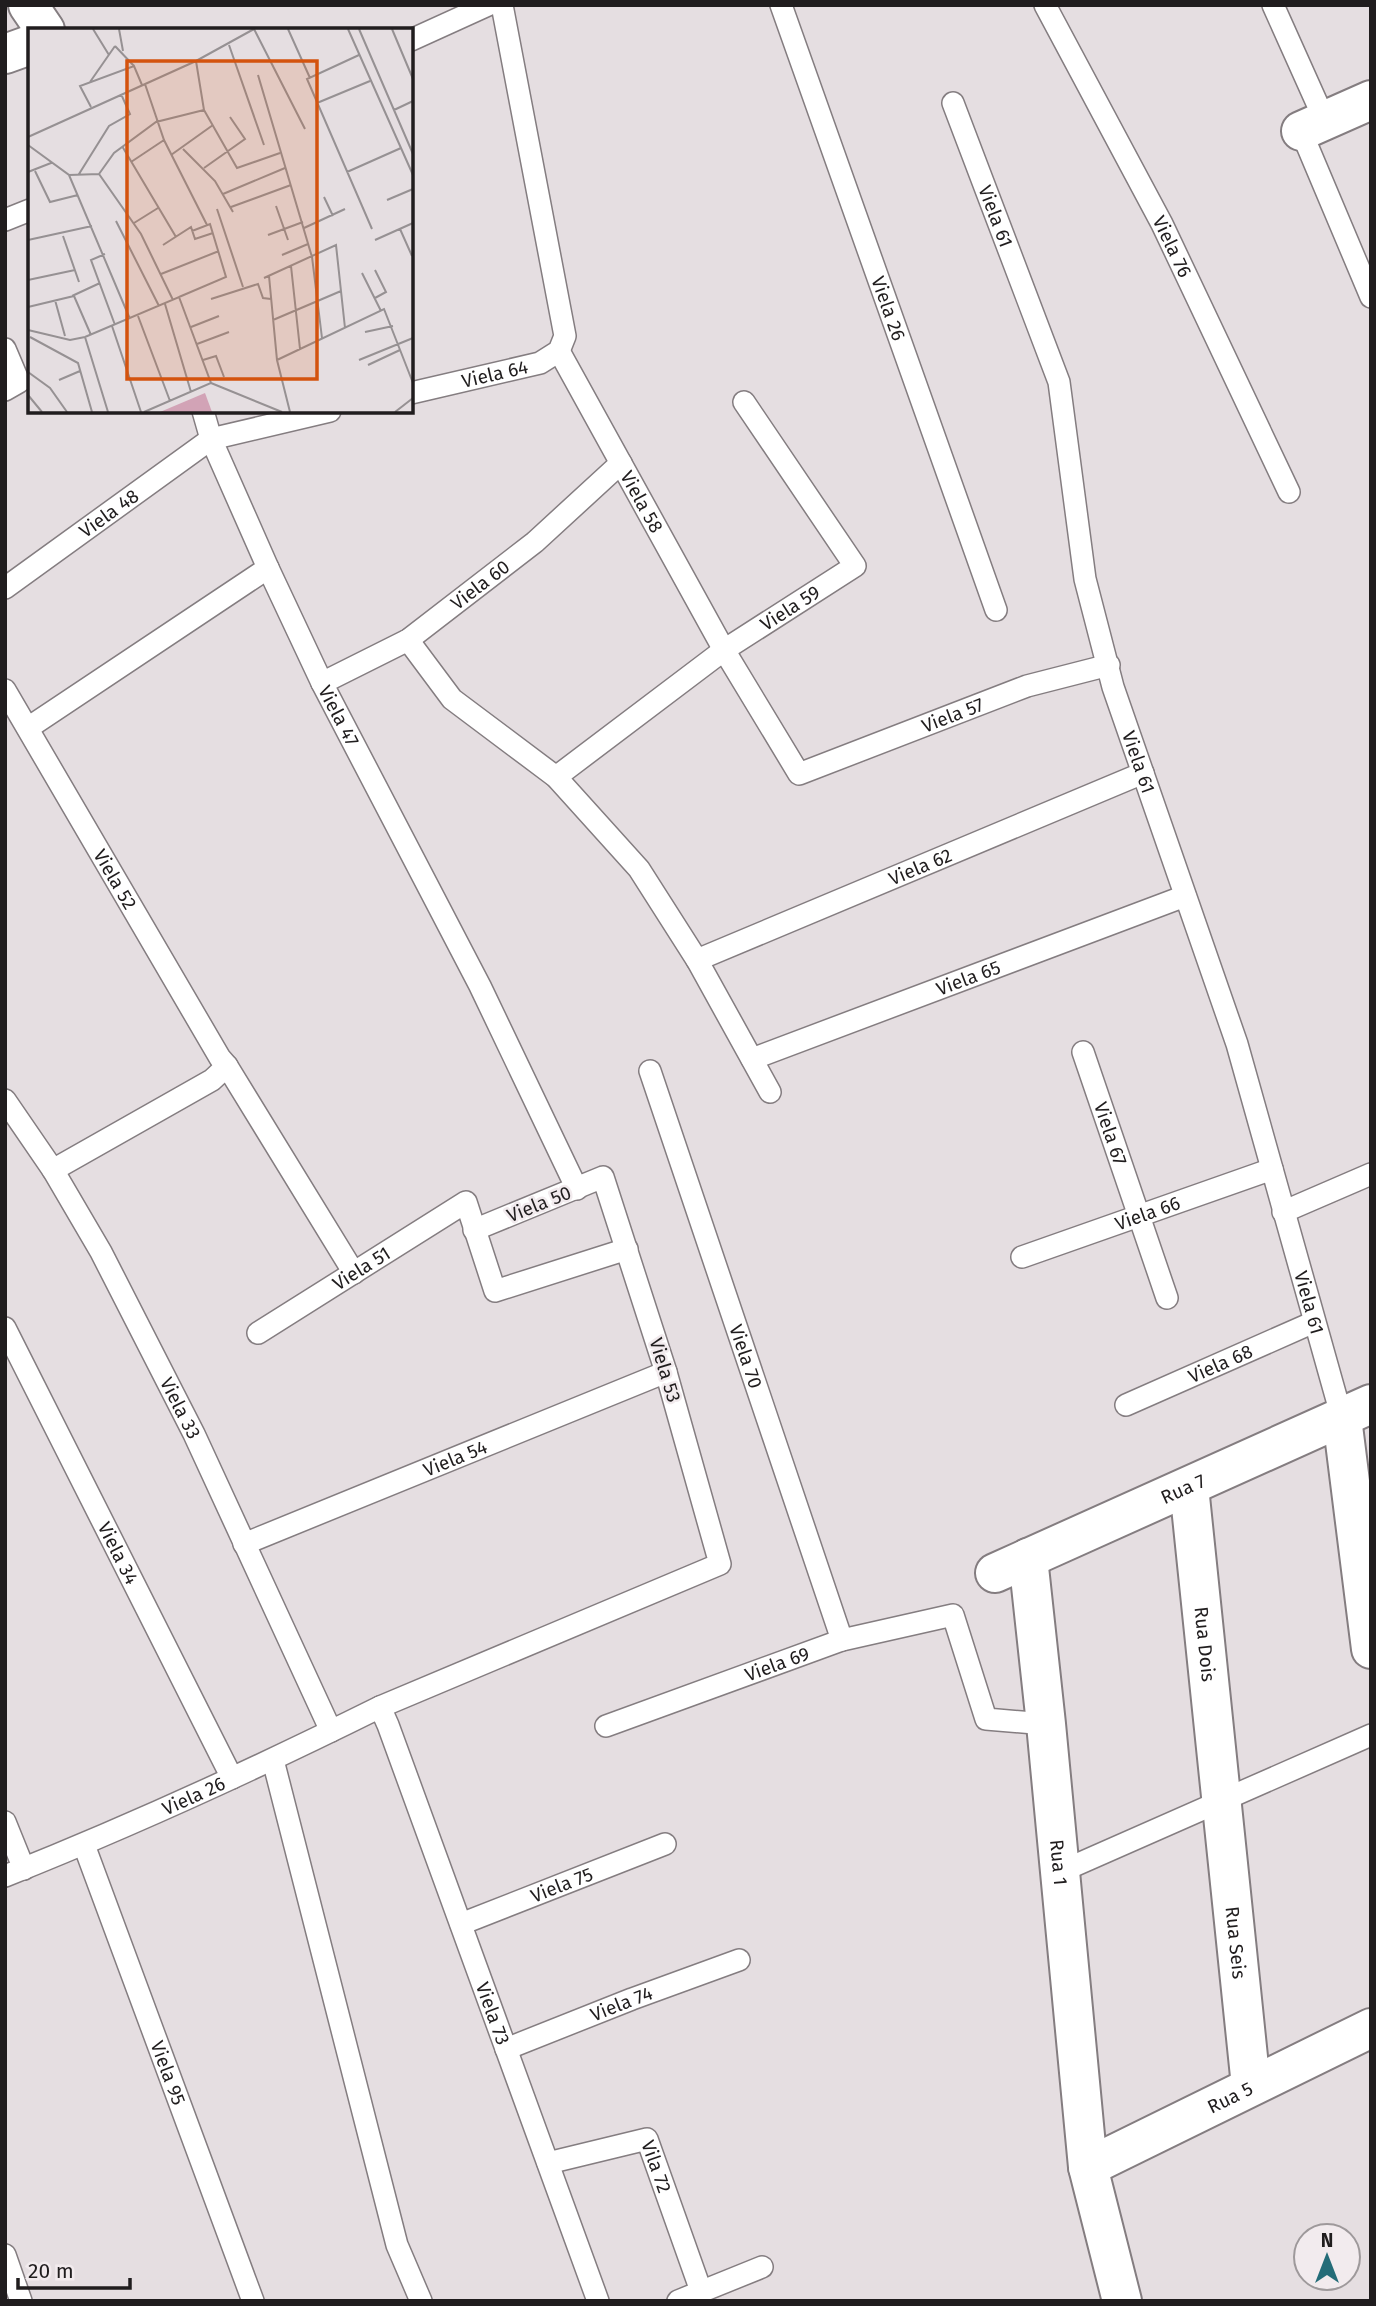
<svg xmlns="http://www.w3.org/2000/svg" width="1376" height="2306" viewBox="0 0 1376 2306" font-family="'Fira Sans',sans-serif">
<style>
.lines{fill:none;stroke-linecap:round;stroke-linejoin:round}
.service-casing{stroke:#847d80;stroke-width:24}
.minor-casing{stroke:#847d80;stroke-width:42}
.service{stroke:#fff;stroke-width:21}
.minor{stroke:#fff;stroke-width:38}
.labels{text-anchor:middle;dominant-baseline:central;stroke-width:5;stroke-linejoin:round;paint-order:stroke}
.street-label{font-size:19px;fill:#201d1e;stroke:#f2ebee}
.inset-road{fill:none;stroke:#969193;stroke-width:2}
.view{fill:#d4530e;fill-opacity:0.15;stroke:#d4530e;stroke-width:3.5}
.inset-edge{fill:none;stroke:#201d1e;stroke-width:3.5}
</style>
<rect width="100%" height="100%" fill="#e5dee1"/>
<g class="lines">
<g class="service-casing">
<g id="service">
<path id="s1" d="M781,5L996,610"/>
<path id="s2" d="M1045,5L1162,224L1289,492"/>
<path d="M1273,5L1325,121"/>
<path d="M411,40L488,5"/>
<path id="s3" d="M953,103L1059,382L1085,579L1113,687L1237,1044L1342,1418"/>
<path d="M1301,131L1371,297"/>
<path d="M5,220L30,210"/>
<path d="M5,349L19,382L5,390"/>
<path id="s4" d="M559,351L724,650L799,774L1027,686L1109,665"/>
<path id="s5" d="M411,393L540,363L559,351L565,336L502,5"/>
<path id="s6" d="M203,411L211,439L268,568L322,683L480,986L577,1189"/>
<path id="s7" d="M5,588L211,439L330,411"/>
<path d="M408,640L452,699L556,777L639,869L697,960L770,1092"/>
<path id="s8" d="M322,683L408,640L535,542L621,463"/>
<path id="s9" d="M5,690L220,1058L227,1066L354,1273"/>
<path d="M28,728L268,568"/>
<path id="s10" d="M556,777L724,650L855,566L744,402"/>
<path id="s11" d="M697,960L1143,773"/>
<path id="s12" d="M1083,1052L1167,1298"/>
<path id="s13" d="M752,1059L1185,896"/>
<path id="s14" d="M650,1071L842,1640"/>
<path id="s15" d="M5,1100L53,1170L101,1252L194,1434L331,1731"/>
<path d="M53,1170L212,1080L227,1066"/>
<path d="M1283,1212L1371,1174"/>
<path id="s16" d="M1022,1257L1272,1169"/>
<path id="s17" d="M5,1328L232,1778"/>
<path id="s18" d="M258,1333L466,1202L495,1291L627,1249"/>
<path id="s19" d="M1126,1405L1314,1322"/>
<path id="s20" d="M244,1544L666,1372"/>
<path d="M380,1707L720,1564L666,1372L603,1177L474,1230"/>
<path id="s21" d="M606,1726L842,1640L953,1615L986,1719L1046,1724"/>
<path d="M273,1760L397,2245L421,2301"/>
<path d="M5,1822L24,1869"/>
<path id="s22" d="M84,1845L253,2301"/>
<path d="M1060,1872L1371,1735"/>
<path id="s23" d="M5,1876C133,1825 257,1768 380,1707L388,1725L598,2301"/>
<path id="s24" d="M461,1924L665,1844"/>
<path id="s25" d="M506,2049L632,1999L739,1960"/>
<path id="s26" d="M548,2163L647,2139L701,2291"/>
<path d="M5,2255L21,2301"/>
<path d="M678,2301L762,2267"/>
</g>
</g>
<g class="minor-casing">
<g id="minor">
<path d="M28,5L45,30"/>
<path d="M5,54L30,45"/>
<path d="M1301,131L1371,100"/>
<path d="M1342,1418L1371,1649"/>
<path id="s27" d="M1189,1487L1251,2086"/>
<path id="s28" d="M1028,1558L1046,1724L1088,2167L1122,2301"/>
<path id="s29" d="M995,1573L1371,1404"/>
<path id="s30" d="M1088,2167L1371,2028"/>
</g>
</g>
<use href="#service" class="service"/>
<use href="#minor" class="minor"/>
</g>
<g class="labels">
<g class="street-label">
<text stroke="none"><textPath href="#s3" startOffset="121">Viela 61</textPath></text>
<text stroke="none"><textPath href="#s2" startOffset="273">Viela 76</textPath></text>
<text stroke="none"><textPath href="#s1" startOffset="322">Viela 26</textPath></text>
<text stroke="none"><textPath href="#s5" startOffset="86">Viela 64</textPath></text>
<text stroke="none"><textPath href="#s4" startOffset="172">Viela 58</textPath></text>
<text stroke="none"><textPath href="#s7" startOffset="128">Viela 48</textPath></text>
<text stroke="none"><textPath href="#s8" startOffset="187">Viela 60</textPath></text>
<text stroke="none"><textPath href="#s10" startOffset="289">Viela 59</textPath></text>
<text stroke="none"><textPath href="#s6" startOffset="334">Viela 47</textPath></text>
<text stroke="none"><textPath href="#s4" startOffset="651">Viela 57</textPath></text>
<text stroke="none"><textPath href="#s3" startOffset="688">Viela 61</textPath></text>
<text stroke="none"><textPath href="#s11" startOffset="242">Viela 62</textPath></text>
<text stroke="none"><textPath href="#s9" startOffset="219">Viela 52</textPath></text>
<text stroke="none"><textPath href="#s13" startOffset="231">Viela 65</textPath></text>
<text stroke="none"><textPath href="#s12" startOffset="86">Viela 67</textPath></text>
<text transform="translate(539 1204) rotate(-22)">Viela 50</text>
<text stroke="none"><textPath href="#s16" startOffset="133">Viela 66</textPath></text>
<text stroke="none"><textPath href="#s18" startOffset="122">Viela 51</textPath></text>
<text stroke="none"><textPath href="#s3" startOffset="1255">Viela 61</textPath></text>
<text stroke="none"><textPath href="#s14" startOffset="301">Viela 70</textPath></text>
<text stroke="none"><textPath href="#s19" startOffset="103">Viela 68</textPath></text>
<text transform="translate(665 1370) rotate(73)">Viela 53</text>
<text stroke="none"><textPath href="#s15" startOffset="355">Viela 33</textPath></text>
<text stroke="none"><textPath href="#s20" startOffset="228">Viela 54</textPath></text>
<text stroke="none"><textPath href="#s29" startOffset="206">Rua 7</textPath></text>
<text stroke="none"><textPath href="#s17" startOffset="252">Viela 34</textPath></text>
<text stroke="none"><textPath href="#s27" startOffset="158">Rua Dois</textPath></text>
<text stroke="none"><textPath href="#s21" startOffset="182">Viela 69</textPath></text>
<text stroke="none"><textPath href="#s23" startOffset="205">Viela 26</textPath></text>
<text stroke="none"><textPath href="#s28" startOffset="306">Rua 1</textPath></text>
<text stroke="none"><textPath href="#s24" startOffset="108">Viela 75</textPath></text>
<text stroke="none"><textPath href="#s27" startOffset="458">Rua Seis</textPath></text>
<text stroke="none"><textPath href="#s25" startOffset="124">Viela 74</textPath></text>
<text stroke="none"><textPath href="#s23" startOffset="738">Viela 73</textPath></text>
<text stroke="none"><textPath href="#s22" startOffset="243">Viela 95</textPath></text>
<text stroke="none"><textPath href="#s30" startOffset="158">Rua 5</textPath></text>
<text stroke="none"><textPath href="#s26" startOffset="131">Vila 72</textPath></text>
</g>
</g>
<g transform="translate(28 28)">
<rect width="385" height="385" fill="#e5dee1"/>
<path d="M177,365L184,384H132Z" fill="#d2a3b6"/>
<path class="inset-road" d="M65,1L81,27M91,1L95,23M226,1L277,101M260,1L282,50M320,1L385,147M331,1L385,126M364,1L385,51M201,17L236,117M87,18L106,38M331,27L279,51L344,201M230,47L284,229L294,310M62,54L87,18M117,56L136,112L179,197M289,75L342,53M63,79L52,58L106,38L114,57M176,82L209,140L252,125M366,82L385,73M0,109L168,33L226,1M0,117L41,147L102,291M94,118L148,209M155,121L187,153L205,184M143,127L185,97M103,134L136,112M176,140L217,111L202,89M7,143L22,174L50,167M0,144L23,135M319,144L373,120M51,146L81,98L102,86L93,66M71,146L86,125L128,94L176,82L168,33M41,147L71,146L113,206L145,272M195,166L257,140M296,169L305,188M359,172L385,161M248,178L260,212M203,179L263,157M189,181L215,259M88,193L131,278M106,195L130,180M276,200L317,181M372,201L384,228M240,207L275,194M35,208L51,254M0,212L64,198M347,212L385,195M135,217L163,199L167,211L185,205M77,226L63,232L87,297M254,227L280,216M263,238L272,321M334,245L353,283M133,246L191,223M241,248L249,332L262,384M236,250L308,217L317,300M0,252L47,242M44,268L72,255M151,269L198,249L182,196L164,203M347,270L358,264L347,242M183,271L230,256L235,270L243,271M27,272L37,308M137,276L163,364M0,279L46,268L63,307M110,288L142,373M245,292L313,263M84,298L113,384M163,299L191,288M0,302L42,312L57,309L151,269L183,355L116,384M337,304L365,298M2,309L50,335L64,384M57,309L80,384M169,316L201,304M175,332L188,328L196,349M249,332L356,281L385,355M331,332L385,310M340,337L372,322M0,344L22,360L39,384M31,352L52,343M183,355L254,384M0,367L14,384M367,384L385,370"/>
<path class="view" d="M99,33H289V351H99Z"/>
<rect width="385" height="385" class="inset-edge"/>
</g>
<rect width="1376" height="2306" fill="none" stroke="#201d1e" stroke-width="14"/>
<g transform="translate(1327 2257)"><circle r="33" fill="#f2ebee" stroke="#9e999b" stroke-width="2"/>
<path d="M0-5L12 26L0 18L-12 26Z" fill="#246c78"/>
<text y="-10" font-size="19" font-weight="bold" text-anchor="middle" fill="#201d1e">N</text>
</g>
<path d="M18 2278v10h112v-10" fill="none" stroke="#201d1e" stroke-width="3.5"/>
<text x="28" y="2278" font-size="21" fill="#201d1e" stroke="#f2ebee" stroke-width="5" paint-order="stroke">20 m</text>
</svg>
